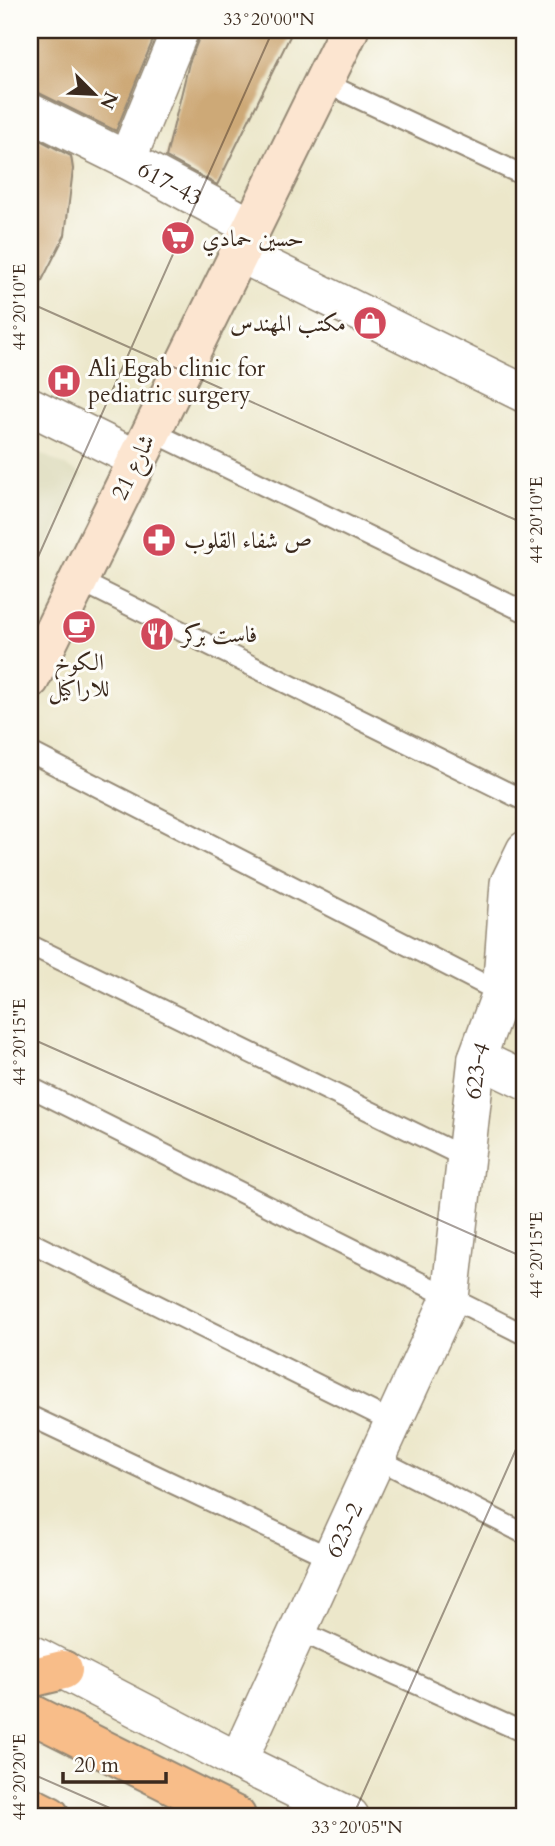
<svg xmlns="http://www.w3.org/2000/svg" width="555" height="1846" viewBox="0 0 555 1846" font-family="Cardo,Amiri,serif">
<style>
.built{fill:#dbd9b8}
.building{fill:#cda977}
.lines{fill:none;stroke-linecap:round;stroke-linejoin:round}
.lane-casing{stroke:#948874;stroke-width:23}
.street-casing{stroke:#948874;stroke-width:40}
.secondary-casing{stroke:#948874;stroke-width:42}
.primary-casing{stroke:#948874;stroke-width:42}
.lane{stroke:#fff;stroke-width:19}
.street{stroke:#fff;stroke-width:37}
.secondary{stroke:#fce5d0;stroke-width:38}
.primary{stroke:#f8bd89;stroke-width:38}
.ticks{fill:none;stroke:#3b2a1e;stroke-width:2;stroke-opacity:0.45}
.labels{text-anchor:middle;dominant-baseline:central;stroke-width:6;stroke-linejoin:round;paint-order:stroke}
.street-label{font-size:23px;fill:#3b2a1e;stroke:#fdfcf7}
.poi-label{font-size:23px;fill:#3b2a1e;stroke:#fdfcf7;text-anchor:start}
.neatline{fill:none;stroke:#3b2a1e;stroke-width:2.5}
.ticks-label{font-size:18px;text-anchor:middle;fill:#3b2a1e}
</style>
<rect width="100%" height="100%" fill="#fdfcf7"/>
<filter id="ink" filterUnits="userSpaceOnUse"><feTurbulence type="fractalNoise" baseFrequency=".0143" numOctaves="2"/><feDisplacementMap in="SourceGraphic" scale="14" xChannelSelector="R" yChannelSelector="G"/><feConvolveMatrix kernelMatrix="1 2 1 2 8 2 1 2 1" color-interpolation-filters="sRGB"/></filter>
<filter id="wash" filterUnits="userSpaceOnUse"><feTurbulence type="fractalNoise" baseFrequency=".00686" numOctaves="4" result="noise"/><feDisplacementMap in="SourceGraphic" scale="28" xChannelSelector="R" yChannelSelector="G"/><feGaussianBlur stdDeviation="1.57" result="paint"/><feColorMatrix in="noise" values="0 0 0 0 0 0 0 0 0 0 0 0 0 0 0 0 0 1.4 0 .05"/><feComposite in="paint" operator="in"/></filter>
<g filter="url(#wash)">
<rect width="100%" height="100%" fill="#ece7ca"/>
<path class="built" d="M30,448L83,475L30,581Z"/>
<g id="blocks">
<path class="building" d="M30,30H157L116,131L39,93L30,91Z
M201,30H293L217,185L166,157L189,63L199,38Z
M30,135L71,156L73,169L65,235L30,304Z"/>
</g>
</g>
<g filter="url(#ink)">
<use href="#blocks" fill-opacity="0" stroke="#948874" stroke-width="2"/>
<g class="lines">
<g class="lane-casing">
<path id="lane" d="M323,82L525,176
M151,431L525,612
M78,580L525,801
M30,752L501,993
M30,945L464,1157
M30,1087L525,1335
M30,1242L393,1422
M30,1416L331,1558
M376,1458L525,1534
M297,1630L525,1733"/>
</g>
<g class="street-casing">
<g id="street">
<path d="M30,112L127,160L180,30"/>
<path id="s1" d="M127,160L252,227"/>
<path d="M239,253L525,394"/>
<path d="M30,406L137,459"/>
<path d="M477,1058L525,1081"/>
<path d="M30,1653L238,1761L350,1816"/>
<path id="s2" d="M238,1761L450,1298L477,1058L501,993L509,883L525,850"/>
</g>
</g>
<g class="secondary-casing">
<path id="secondary" d="M30,679L349,30"/>
</g>
<g class="primary-casing">
<path id="primary" d="M30,1678L63,1670
M30,1713L236,1816
M30,1806L50,1816"/>
</g>
<use href="#lane" class="lane"/>
<use href="#street" class="street"/>
<use href="#secondary" class="secondary"/>
<use href="#primary" class="primary"/>
</g>
</g>
<path class="ticks" d="M30,303L525,524M30,575L273,30M30,1038L525,1258M30,1773L128,1816M353,1816L525,1429"/>
<defs>
<g id="supermarket-disc" transform="scale(1.75)"><circle r="9.5" fill="#d1495b" stroke="#fdfcf7"/><path d="M-6-5.5h2.5l.6 2H6L4.5 2H-2.5L-4.4-4H-6ZM-1.5 3.2a1.3 1.3 0 1 0 .1 0ZM3 3.2a1.3 1.3 0 1 0 .1 0Z" fill="#fff"/></g>
<g id="shop-disc" transform="scale(1.75)"><circle r="9.5" fill="#d1495b" stroke="#fdfcf7"/><path d="M-5-2.5h2.3a2.7 3.5 0 0 1 5.4 0H5L5.5 6h-11ZM-1.5-2.5h3a1.5 2.3 0 0 0-3 0Z" fill="#fff"/></g>
<g id="hospital-disc" transform="scale(1.75)"><circle r="9.5" fill="#d1495b" stroke="#fdfcf7"/><path d="M-5-5h3v3.5h4V-5h3V5h-3V1.5h-4V5h-3Z" fill="#fff"/></g>
<g id="pharmacy-disc" transform="scale(1.75)"><circle r="9.5" fill="#d1495b" stroke="#fdfcf7"/><path d="M-2-6h4v4h4v4h-4v4h-4v-4h-4v-4h4Z" fill="#fff"/></g>
<g id="cafe-disc" transform="scale(1.75)"><circle r="9.5" fill="#d1495b" stroke="#fdfcf7"/><path d="M-5.5-4.5H6V0H3Q3 3.5 0 3.5H-2.5Q-5.5 3.5-5.5 0ZM3-3.2v2h1.7v-2ZM-6 4.5H4V6H-6Z" fill="#fff"/></g>
<g id="restaurant-disc" transform="scale(1.75)"><circle r="9.5" fill="#d1495b" stroke="#fdfcf7"/><path d="M-5-6h1v4h1v-4h1v4h1v-4h1v5L-1.5 .5V6h-2V.5L-5-1ZM5-6V6H3V1.5H1.5Q1.5-4 5-6Z" fill="#fff"/></g>
</defs>
<g fill-rule="evenodd">
<use href="#supermarket-disc" x="178" y="238"/>
<use href="#shop-disc" x="370" y="323"/>
<use href="#hospital-disc" x="64" y="381"/>
<use href="#pharmacy-disc" x="159" y="540"/>
<use href="#cafe-disc" x="79" y="627"/>
<use href="#restaurant-disc" x="157" y="634"/>
</g>
<g class="labels">
<g class="street-label">
<text stroke="none"><textPath href="#s1" startOffset="49">617-43</textPath></text>
<text transform="translate(133 467) rotate(-64)">شارع 21</text>
<text stroke="none"><textPath href="#s2" startOffset="738">623-4</textPath></text>
<text stroke="none"><textPath href="#s2" startOffset="254">623-2</textPath></text>
</g>
<g class="poi-label">
<text x="202" y="238">حسين حمادي</text>
<text x="346" y="323" text-anchor="end">مكتب المهندس</text>
<text x="88" y="368">Ali Egab clinic for<tspan x="88" dy="26">pediatric surgery</tspan></text>
<text x="184" y="540">ص شفاء القلوب</text>
<text x="182" y="634">فاست بركر</text>
<text x="79" y="662" text-anchor="middle">الكوخ<tspan x="79" dy="26">للاراكيل</tspan></text>
</g>
</g>
<rect width="555" height="1846" fill="none" stroke="#fdfcf7" stroke-width="77"/>
<g transform="translate(94 94) rotate(114)" stroke="#fdfcf7" stroke-width="5" paint-order="stroke">
<path d="M0-5L12 26L0 18L-12 26Z" fill="#3b2a1e"/>
<text y="-10" font-size="19" font-weight="bold" text-anchor="middle" fill="#3b2a1e">N</text>
</g>
<path d="M63 1772v10h103v-10" fill="none" stroke="#3b2a1e" stroke-width="3.5"/>
<text x="74" y="1772" font-size="21" fill="#3b2a1e" stroke="#fdfcf7" stroke-width="5" paint-order="stroke">20 m</text>
<rect x="38" y="38" width="478" height="1770" class="neatline"/>
<g class="ticks-label">
<text x="269" y="25">33°20'00"N</text>
<text transform="translate(19 307) rotate(-90)" y="6">44°20'10"E</text>
<text transform="translate(536 520) rotate(-90)" y="6">44°20'10"E</text>
<text transform="translate(19 1042) rotate(-90)" y="6">44°20'15"E</text>
<text transform="translate(536 1255) rotate(-90)" y="6">44°20'15"E</text>
<text transform="translate(19 1777) rotate(-90)" y="6">44°20'20"E</text>
<text x="357" y="1833">33°20'05"N</text>
</g>
</svg>
